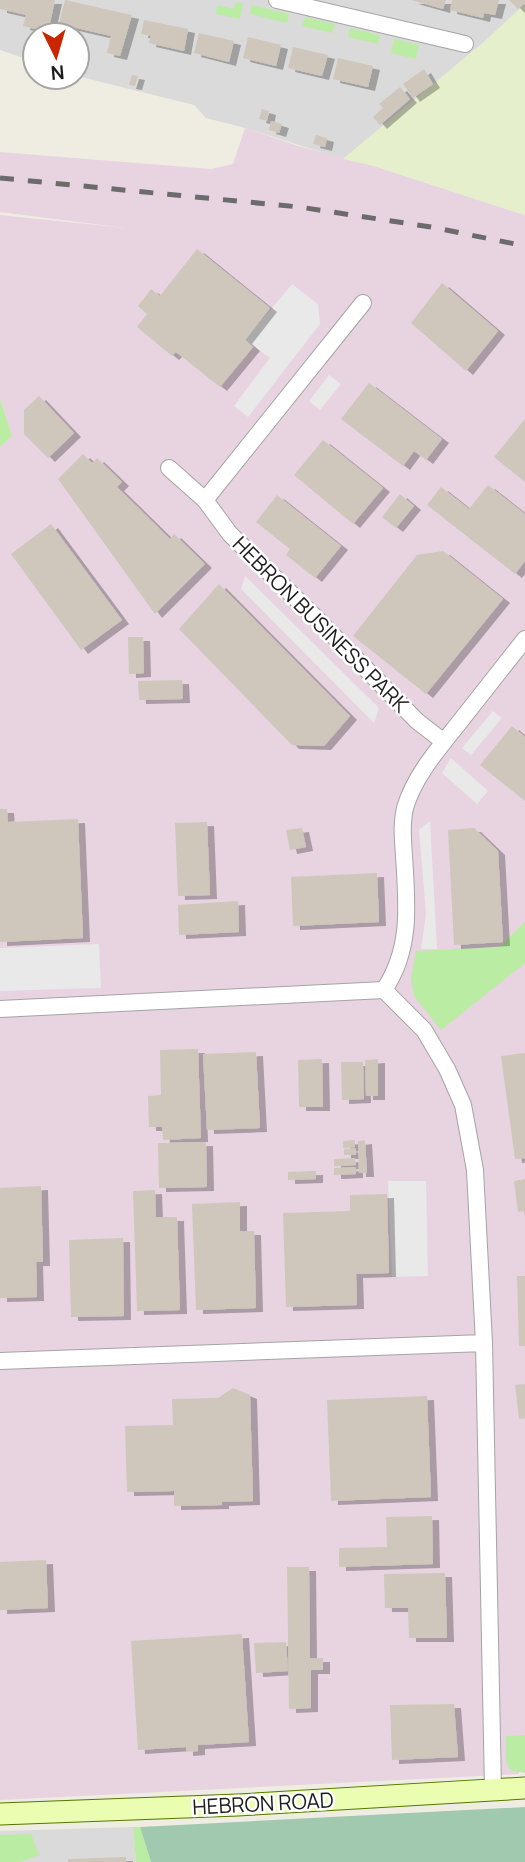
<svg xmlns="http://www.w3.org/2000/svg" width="525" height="1862" viewBox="0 0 525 1862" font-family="Manrope,sans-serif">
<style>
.residential{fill:#dbdada}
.industrial{fill:#e8d3e0}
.farmland{fill:#e6efcb}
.grass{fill:#baeca4}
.cemetery{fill:#a1c9af}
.parking{fill:#e9e9e9}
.building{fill:#cfc7bb;filter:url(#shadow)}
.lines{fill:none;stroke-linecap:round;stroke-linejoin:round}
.street-casing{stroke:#a4a4a4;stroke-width:18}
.secondary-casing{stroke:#547700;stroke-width:23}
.street{stroke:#fff;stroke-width:16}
.secondary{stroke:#ebfdb1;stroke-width:21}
.rail{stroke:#6b6b6b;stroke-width:5;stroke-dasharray:14 14;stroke-linecap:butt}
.labels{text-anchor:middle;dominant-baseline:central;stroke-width:5;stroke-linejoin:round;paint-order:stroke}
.street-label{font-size:21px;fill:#1d1d1d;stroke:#fff}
</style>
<defs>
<filter id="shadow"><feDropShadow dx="7" dy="4" stdDeviation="0" flood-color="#0004"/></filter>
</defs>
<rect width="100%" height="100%" fill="#efede2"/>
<path class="residential" d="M0,0H525V4L484,42L343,159L245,128L206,118L194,105L77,76V35H35V62L0,50Z
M133,1827L136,1862H0V1831Z"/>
<path class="industrial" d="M245,128L298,146L374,166L525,215V1771L519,1772V1774L0,1800V447L12,436L0,398V215L125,228L0,212V152L211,169L233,164Z"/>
<path class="farmland" d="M525,4V215L374,166L343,159L484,42Z"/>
<path class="grass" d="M235,2L243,3L240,19L216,14L217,5L234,9Z
M252,5L289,14L287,23L250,14Z
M305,17L335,24L332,33L302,26Z
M350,28L380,35L378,44L348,37Z
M394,39L419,45L416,59L391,53Z
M0,398L12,436L0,447Z
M525,922V963L441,1030L414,996L411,978L416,951L499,947Z
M525,1735V1773L513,1771L508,1768L506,1760V1736Z
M133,1827H140L151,1862H136Z
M31,1834L39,1855L20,1862H0V1835Z"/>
<path class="cemetery" d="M525,1807V1862H151L140,1827Z"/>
<path class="parking" d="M292,284L318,304L320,324L248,417L234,406L270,358L245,340Z
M329,375L341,384L320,410L309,401Z
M245,576L379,708L374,723L241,589Z
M493,711L502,718L471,755L462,748Z
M451,758L488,791L477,804L442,773Z
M430,821L437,949H421L426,914L419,830Z
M99,944L101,988L0,991V948Z
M388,1181H426L428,1276L392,1277Z"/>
<path class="building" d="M0,0H55L48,32L23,26L26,15L0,9Z
M65,0L132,15L120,56L107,53L111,36L68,26L66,35H56Z
M411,0H446L443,9Z
M452,0H499L495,15L484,13L483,18L450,10Z
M509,0H525V3L518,9Z
M144,20L188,29L184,51L149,43L151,36L141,34Z
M199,33L234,41L229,62L194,53Z
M248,37L281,45L276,66L243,58Z
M293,47L328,55L322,76L288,68Z
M338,58L373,66L368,87L333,79Z
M424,69L433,84L413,98L403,84Z
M132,75L138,76L135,86L129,85Z
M400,87L410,99L380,125L373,117L383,108L379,104Z
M262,109L269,111L267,121L259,119Z
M271,121L282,124L279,133L269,130Z
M316,135L327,138L325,147L313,144Z
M197,249L270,308L245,340L253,347L220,387L176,352L172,356L137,327L147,314L138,306L151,289L160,296Z
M442,283L498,331L466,371L411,323Z
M369,383L442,439L426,460L414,451L403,466L341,419Z
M39,396L74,433L48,458L24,434V410Z
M525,419V482L494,457Z
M323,440L383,488L353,524L294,475Z
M83,454L92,463L97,458L122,482L117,487L170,539L174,534L205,564L155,614L58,479Z
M488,485L525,514V561L515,574L427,505L441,487L469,509Z
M400,494L414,506L396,528L382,517Z
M277,495L341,546L315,578L286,555L290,549L256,522Z
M51,524L122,620L81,650L11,554Z
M443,551L503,599L426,694L353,636L417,555Z
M219,584L350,716L324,746L292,745L179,629Z
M128,637H143L144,673L129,674Z
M182,680L183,699L139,700L138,681Z
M512,726L525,737V801L480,765Z
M0,809H7L8,822L78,819L83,938L0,942Z
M207,822L210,895L178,896L175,823Z
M302,828L306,847L290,850L286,830Z
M474,828L498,851L503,942L454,945L448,830Z
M377,873L379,922L293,926L291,877Z
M238,901L239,932L179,935L178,905Z
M198,1049L201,1138L163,1140L162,1127H149L148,1096L161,1095L160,1050Z
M256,1052L260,1128L207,1130L203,1054Z
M525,1053V1158L515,1159L501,1056Z
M322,1059L323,1107H299L298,1060Z
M378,1059V1096H366L365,1060Z
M341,1062H363L364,1099L342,1100Z
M355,1140V1147L343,1148V1141Z
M365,1140L367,1173H359L358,1141Z
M206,1142L207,1187L159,1188L158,1143Z
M356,1148V1155H344V1149Z
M355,1158L356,1165L334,1166V1159Z
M356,1167V1174L334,1175V1168Z
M316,1171V1179L288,1180V1172Z
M525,1179V1211L518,1212L514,1181Z
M41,1186L43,1262H36L37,1297L0,1298V1188Z
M155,1190L156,1217H177L180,1310L137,1311L133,1191Z
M387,1194L389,1273L356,1274L357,1305L286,1307L283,1213L350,1211V1195Z
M240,1202V1231H254L256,1308L196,1310L192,1204Z
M123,1238L124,1316L71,1317L69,1240Z
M517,1276H525V1346H519Z
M525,1384V1418L519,1419L515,1385Z
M233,1388L250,1395L253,1501L222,1502V1505L174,1506V1491L127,1492L125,1426L173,1425L172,1399L218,1398Z
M427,1396L431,1497L331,1501L327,1400Z
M432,1516L433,1564L339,1567V1548L387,1547L386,1517Z
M46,1560L48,1608L0,1610V1562Z
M287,1567H309L310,1658H323V1670H311V1708L289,1709Z
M445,1573L447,1638H409L408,1608H385L384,1574Z
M242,1634L249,1742L198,1745V1751L186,1752V1747L138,1750L131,1641Z
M286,1642L288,1671L256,1673L254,1643Z
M454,1704L458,1757L392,1760L390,1705Z
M126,1857V1862H68V1859Z"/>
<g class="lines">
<g class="street-casing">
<path id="street" d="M277,0L465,44
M363,303L205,500L230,534L318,620L417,721L444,742
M169,468L205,500
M384,990C412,948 407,904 404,856C403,840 401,824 405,808C415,774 441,746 462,719C483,692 504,666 525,639
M0,1009L384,990L424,1030L447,1069L463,1105L475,1170L484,1343L493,1789
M0,1361L484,1343"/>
</g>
<g class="secondary-casing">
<path id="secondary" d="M0,1814L238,1805L525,1788"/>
</g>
<use href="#street" class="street"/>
<use href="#secondary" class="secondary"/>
<path class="rail" d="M0,178L299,207L431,227L525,246"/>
</g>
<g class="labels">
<g class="street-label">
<text transform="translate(321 624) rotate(45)">HEBRON BUSINESS PARK</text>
<text transform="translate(263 1803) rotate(-3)">HEBRON ROAD</text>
</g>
</g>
<g transform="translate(56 56) rotate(175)"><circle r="33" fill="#ffffff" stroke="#a5a5a5" stroke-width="2"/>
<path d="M0-5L12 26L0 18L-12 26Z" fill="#c92600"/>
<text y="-10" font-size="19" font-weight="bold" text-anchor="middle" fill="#1d1d1d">N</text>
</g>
</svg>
